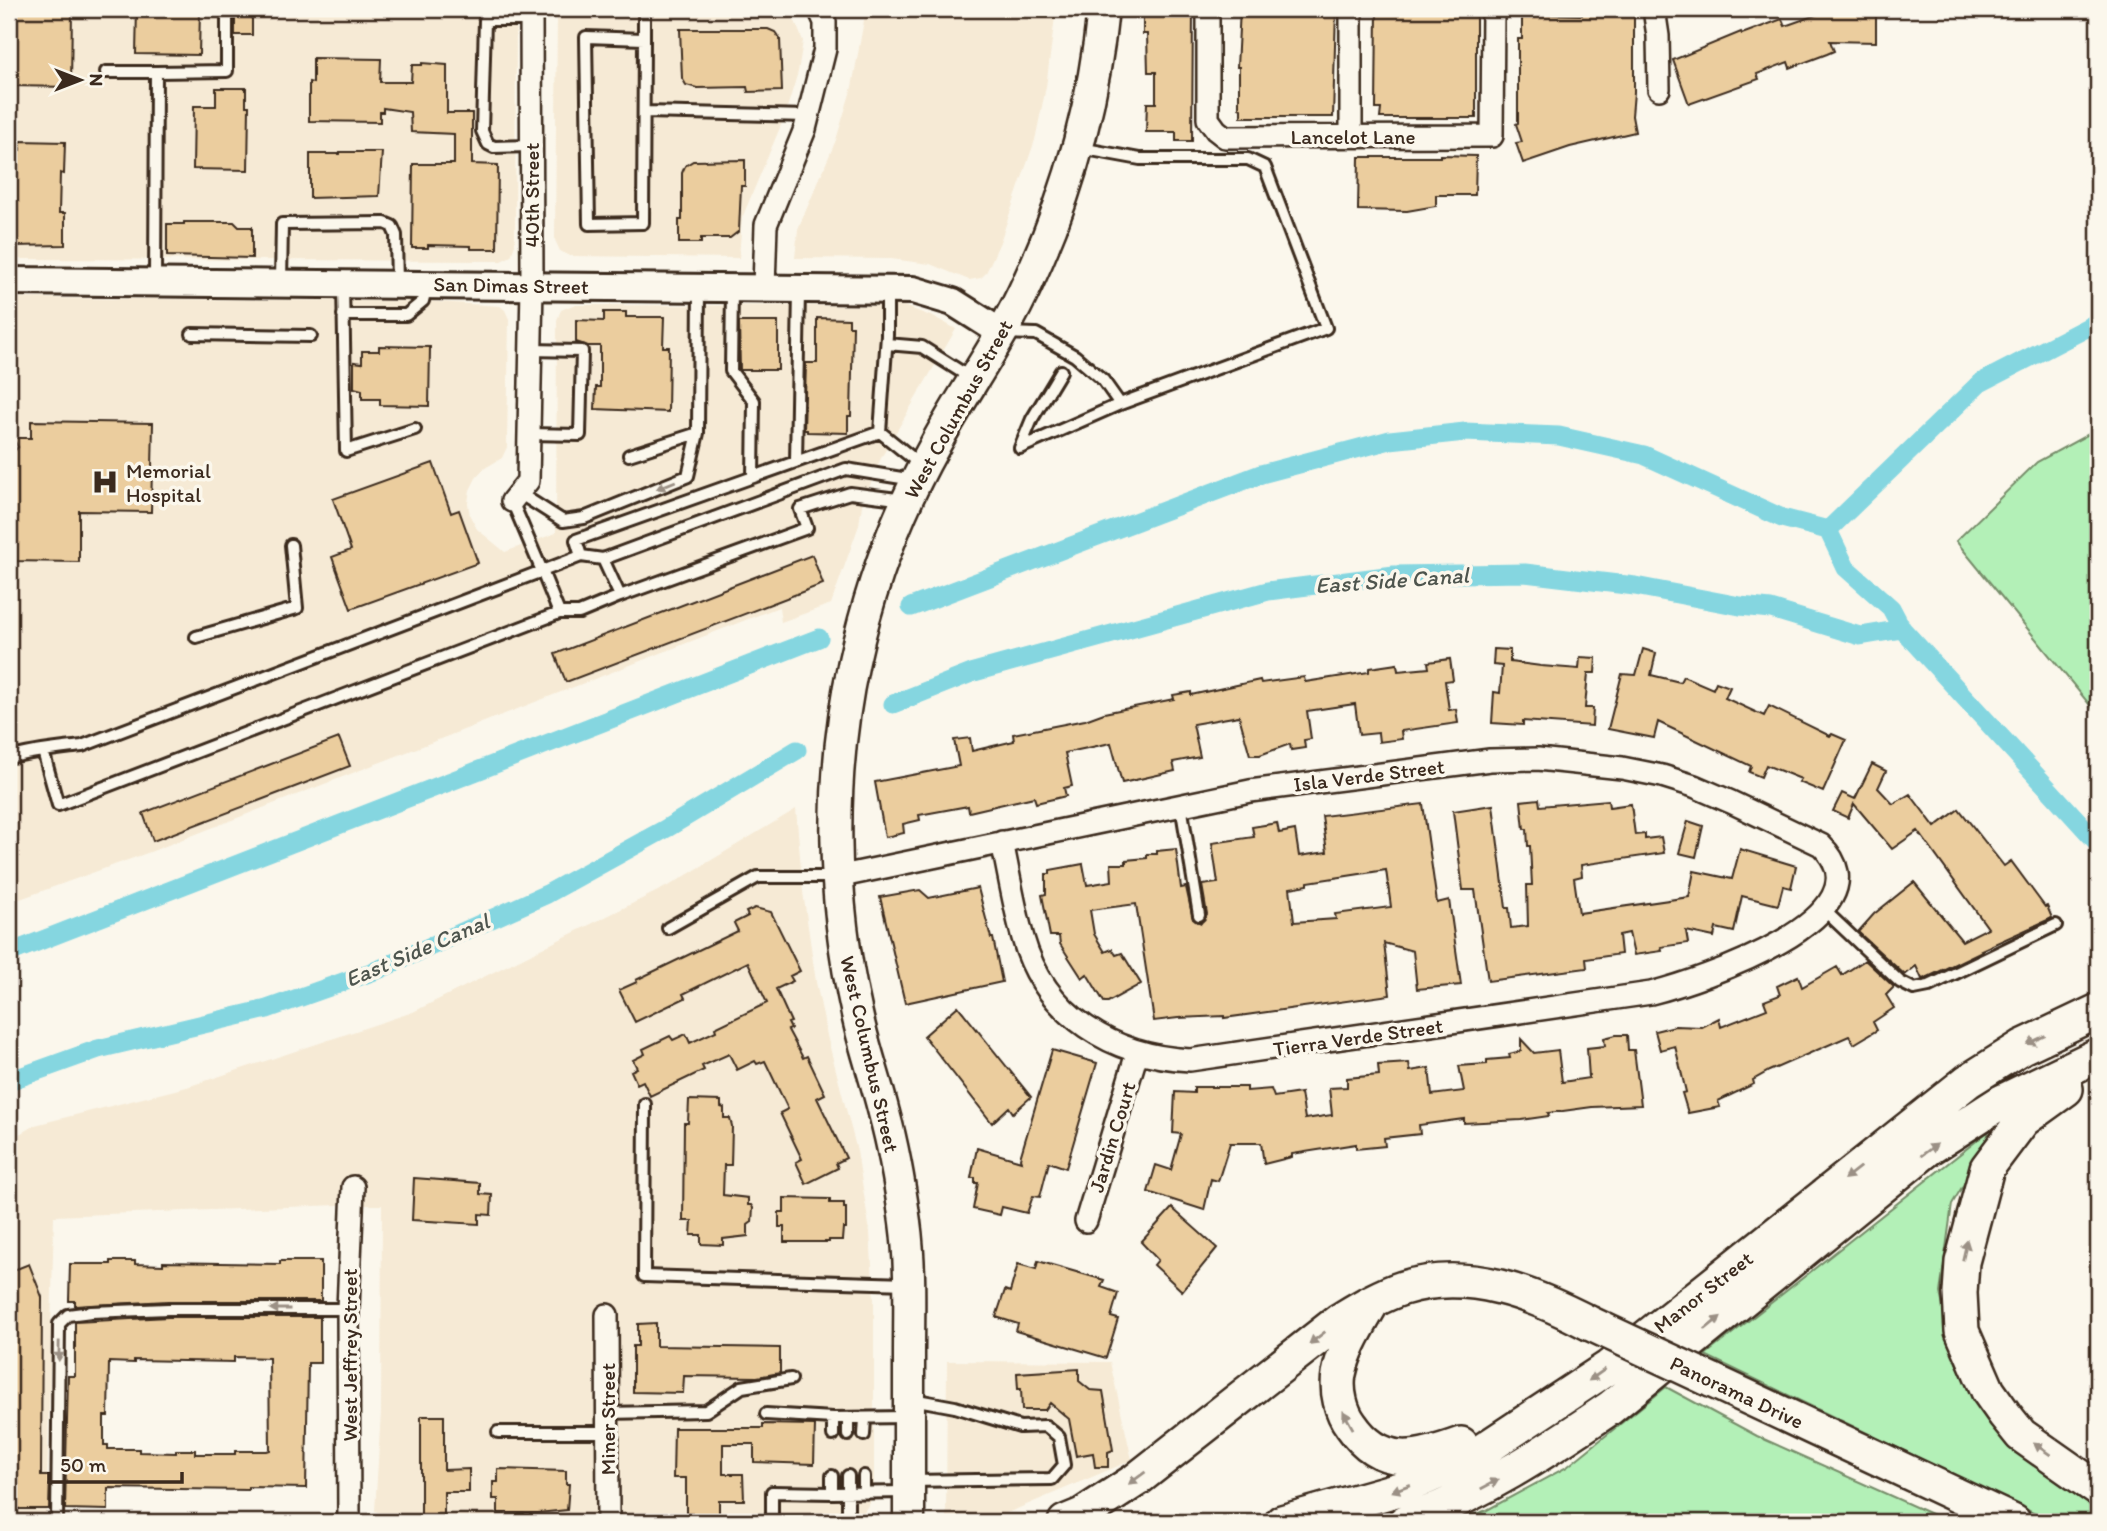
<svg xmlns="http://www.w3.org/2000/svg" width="2107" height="1531" viewBox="0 0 2107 1531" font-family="Itim,sans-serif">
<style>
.built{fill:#f6ead5}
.green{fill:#b3f0b7;stroke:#778d6a;stroke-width:2}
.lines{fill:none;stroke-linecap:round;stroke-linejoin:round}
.canal{stroke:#85d6e0;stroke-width:19}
.building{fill:#ebcd9e;stroke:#3b2a1e;stroke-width:2;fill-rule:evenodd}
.service-casing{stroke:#3b2a1e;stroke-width:16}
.minor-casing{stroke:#3b2a1e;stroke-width:26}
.tertiary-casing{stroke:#3b2a1e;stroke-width:32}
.secondary-casing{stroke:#3b2a1e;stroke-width:35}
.primary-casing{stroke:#3b2a1e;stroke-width:38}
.service{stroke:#fbf7ec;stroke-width:10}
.minor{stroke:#fbf7ec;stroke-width:21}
.tertiary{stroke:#fbf7ec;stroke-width:26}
.secondary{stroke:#fbf7ec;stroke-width:30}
.primary{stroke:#fbf7ec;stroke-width:33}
.primary-bridge-casing{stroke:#3b2a1e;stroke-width:38;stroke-linecap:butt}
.primary-bridge{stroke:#fbf7ec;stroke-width:33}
.oneway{fill:#9b9085}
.labels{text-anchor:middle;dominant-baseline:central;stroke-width:7;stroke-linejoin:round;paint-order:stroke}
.street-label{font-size:21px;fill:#3b2a1e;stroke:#fbf7ec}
.poi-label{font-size:21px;fill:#3b2a1e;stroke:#fbf7ec;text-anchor:start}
.water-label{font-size:23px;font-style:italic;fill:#4e554e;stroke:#fbf7ec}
</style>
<rect width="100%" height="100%" fill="#fbf7ec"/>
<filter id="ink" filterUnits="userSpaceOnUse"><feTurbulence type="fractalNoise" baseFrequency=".0143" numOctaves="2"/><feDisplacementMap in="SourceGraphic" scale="14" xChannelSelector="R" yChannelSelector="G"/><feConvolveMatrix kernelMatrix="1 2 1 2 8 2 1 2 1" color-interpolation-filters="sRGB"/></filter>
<g filter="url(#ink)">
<path class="built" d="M9,9H516L515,245L511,256L501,261L15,259L9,257Z
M557,9L777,11L787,15L795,21L803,41L798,72L784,118L742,218L739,258L570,256L560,251L555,240Z
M866,9H1056L1046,87L1035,140L1000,242L986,273L981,278L969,280L930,264L891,259L795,258L798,229L836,140L852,87Z
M9,298L423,301L500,306L505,310L509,319L507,447L502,458L485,468L476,478L470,490L468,503L470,516L477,529L505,552L556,533L557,320L561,310L573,305L904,306L936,318L956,329L881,458L862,505L859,525L831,604L781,622L779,607L150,852L9,903Z
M796,809L803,892L816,982L828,1040L857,1151L870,1232L874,1300V1496L860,1518L390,1517L375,1511L381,1412L382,1205H339L54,1216L46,1522L9,1521V1140L35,1125L187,1087L413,1012L672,884Z
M947,1361L1110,1362L1132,1460L986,1522H946Z"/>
<path class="green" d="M2098,429V715L1956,541L2037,462Z
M1989,1131L1984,1150L1952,1204L1940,1293L1956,1363L2006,1441L2098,1503V1522H2052L1705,1355Z
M1666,1387L1757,1436L1949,1522H1454L1487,1510L1567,1467Z"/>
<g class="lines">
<path class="canal" d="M1828,530L1846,568L1891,608L1902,629L2098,843
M1828,530L1980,383L2098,322
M911,607L1261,474L1390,440L1465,432L1559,436L1644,455L1782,518L1828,530
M893,704L974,672L1268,591L1394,575L1525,573L1635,586L1740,606L1771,609L1860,636L1902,629
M9,953L819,638
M9,1081L98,1049L267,1009L380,969L547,894L667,828L797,750"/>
</g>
<path class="building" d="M12,9H72L71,87L11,86Z
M137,9H200L199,55L136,54Z
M235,9H252V35H235Z
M1143,9H1193L1192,141H1176V132H1146L1147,103H1156V72H1148L1147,34H1143Z
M1240,9H1336L1333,117H1241V109L1239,108V67H1237Z
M1377,9H1476V118H1380L1381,109H1376Z
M1522,9H1537V14L1582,15L1583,9H1634V92L1632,116L1635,132L1570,147L1523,163L1516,143L1522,142L1516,124L1518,123V39H1522Z
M1827,11H1876V42L1830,41L1834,51L1827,54L1790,68L1788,62L1757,74L1759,79L1689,104L1673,60L1741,32L1742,34L1782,19L1785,26Z
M680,29H768L775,32L780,39L782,91L748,92L747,87L697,88L686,85L682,78Z
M313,58L381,59L380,82H411L412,65H422V63L447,65V113H472V164L498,165L497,249H471V246L428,245V248H412L413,164H454V134L411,132L410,112L383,108V112H380V122L309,121V82L313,83Z
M216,88H246V106H249L248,170L193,169L194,106H216Z
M20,141L65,142L64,174L60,173L59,213H65V245L14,246L16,150H20Z
M340,152H382L379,196L310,198V154H340Z
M1440,155L1476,156L1475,195H1436V206L1407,211L1358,210L1359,157H1440Z
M745,160V186H741L739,231L730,238H701V243H679V220H682V173L685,166L693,161Z
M184,222H234L239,227H252V258L167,256V224H184Z
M604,312H626V317H664L663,347H669L668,412L595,409L596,387H600V346H588L576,342V320L604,321Z
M817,318L849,319V326H853L851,416H848V433L807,432V430H804L806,363H817Z
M739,322H778V370H740Z
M379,346L430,347L429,406L380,405V399H362V390L354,388V362L362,363V351H379Z
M31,421L153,423L151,512L79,511V562L9,561V457L18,447L13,438H31Z
M433,463L451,513L459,510L478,563L351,609L332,557L351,550L333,499Z
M812,555L823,584L566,682L555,654Z
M1494,649L1510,650V662L1541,666L1579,669L1580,657L1596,658L1595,673H1588L1585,708H1593L1592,726L1523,721V725L1492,723L1494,692L1500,693L1502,666L1493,665Z
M1643,649L1656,653L1651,675L1680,682L1683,676L1713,689L1716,682L1730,687L1725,698L1764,716L1769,706L1830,736L1832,734L1846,740L1823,792L1799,782L1801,779L1766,765L1761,777L1749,772L1751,766L1658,722L1654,738L1608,729L1622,674L1636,675Z
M1450,659L1453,680L1445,681L1449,710L1456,709L1458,723L1401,731L1402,739L1379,742L1378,733L1359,735L1355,704L1307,711L1311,739L1304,740L1305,748L1291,750L1290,744L1260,755H1250L1239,716L1193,724L1200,757L1173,762L1175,771L1122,783L1111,743L1078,750L1065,753L1072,786L1064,788L1066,796L1036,803L1034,797L969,812L968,806L919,815L920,820L903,824L904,833L885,837L875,782L959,766L954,740L970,738L972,751L1014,741L1013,734L1085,720L1104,713L1174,699L1173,695L1191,692V695L1260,680L1261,683L1304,677L1305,682L1369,672V668L1397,664L1398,671L1429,668L1428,662Z
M339,738L350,766L153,841L143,813Z
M1872,764L1886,771L1878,788L1893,804L1910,794L1935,827L1959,809L2004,866L2011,861L2045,907L2047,906L2052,918L1981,950L1982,951L1926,978L1922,979L1916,966L1905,975L1858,932L1874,914L1914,882L1962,941L1988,928L1918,831L1892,849L1854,804L1848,818L1833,811L1842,793L1855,799Z
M1539,799L1540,806L1608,800L1609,807L1631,804L1635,835L1645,834V839L1661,837L1664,853L1581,865L1582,876L1574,878L1579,913L1689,897L1694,871L1732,879L1740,849L1796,866L1791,888L1783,886L1778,905L1742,896L1734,932L1716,928L1714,937L1686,931L1688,943L1661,947L1662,951L1634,955L1629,933L1619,935L1621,954L1586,959L1587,968L1488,981L1475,890H1463L1453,811L1493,805L1506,908H1509L1511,928L1528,926L1527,885H1532L1530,846H1528L1527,829H1524L1521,801Z
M1423,804L1437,903L1449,900L1461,985L1417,989L1413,951L1384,943L1390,995L1224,1018V1016L1178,1018L1154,1021L1136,904L1090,910L1094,934L1105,952L1112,949L1116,955L1122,953L1141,984L1108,1002H1104L1087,974L1082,978L1060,944L1059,936H1050L1042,895L1046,894V874H1050V870L1083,864L1087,885L1112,881L1111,864H1126V860L1147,858V854H1157V851L1176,849L1181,888L1186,887L1193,919L1201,923L1207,914L1202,885L1218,883L1212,843L1254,837L1252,827L1277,823L1279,833L1295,830L1299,856L1327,852L1322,816ZM1386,870L1391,907L1335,914L1336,919L1294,922L1290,888L1308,885V882Z
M1688,821L1703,826L1696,857L1679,853Z
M978,888L991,938H993L1002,982L905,1003L880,897L920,890L929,898Z
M755,908L771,912L800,971L790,976L793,981L776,989L791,1022L788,1023L791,1029L788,1030L803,1058L807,1056L825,1094L817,1098L846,1158L836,1163L838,1168L806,1184L796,1162L802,1159L780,1113L788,1109L765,1061L757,1064L755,1061L737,1070L729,1054L702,1066L704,1070L650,1096L643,1081L637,1084L631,1071L637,1068L633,1060L645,1054L643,1049L670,1036L673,1040L686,1034L690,1043L716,1031L715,1028L767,1003L748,962L683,994L685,998L635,1022L619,990L637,982L636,980L738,931L734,923L748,916L746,912Z
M1865,960L1894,987L1886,995L1894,1008L1873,1022L1877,1030L1854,1044L1849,1036L1769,1071L1753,1080L1754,1084L1718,1101L1720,1107L1688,1113L1682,1093L1686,1092L1675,1046L1660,1050L1655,1031L1675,1026L1702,1027L1719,1018L1721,1027L1767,1009L1764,1001L1780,995L1777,986L1798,976L1802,987L1837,967L1842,975Z
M958,1006L1031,1097L1013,1113L1009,1107L992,1123L924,1036Z
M1616,1035H1627L1628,1050H1634L1641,1105L1592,1107L1548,1113L1549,1116L1521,1120L1464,1123V1119L1419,1125L1420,1134L1384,1138L1385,1146L1356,1149V1144L1292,1154V1157L1264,1164L1261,1143H1230L1218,1181L1211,1179L1204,1210L1148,1192L1156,1165L1171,1170L1181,1134L1173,1133L1175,1092L1194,1093V1087H1247V1091L1271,1089L1274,1097L1301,1093L1305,1119L1332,1115L1329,1088L1347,1087V1078L1379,1075L1378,1065L1409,1063L1410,1071L1429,1068L1432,1095L1464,1091L1459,1066L1487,1064V1060L1510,1058L1509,1054L1521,1051V1039L1534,1053L1558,1050L1562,1082L1589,1078L1587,1048L1605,1046L1604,1038Z
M1052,1050L1097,1063L1066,1168L1049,1162L1040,1197L1033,1196L1027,1213L1002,1207L1000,1215L973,1209L978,1183H975V1178H971L977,1148L1021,1161L1020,1158Z
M689,1100L721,1101V1107L724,1108V1118H730L732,1126L731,1165H724L723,1195L748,1198V1205H751L753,1208L752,1222L748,1225V1236L723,1239V1245L701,1244V1235H691L692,1221H683L684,1123H688Z
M414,1178L480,1183V1194L492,1195L491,1215L479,1214V1224L412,1220Z
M784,1198L830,1199V1203H844V1208H846V1228H843L842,1240H829V1242H784V1227H779V1212H784Z
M1172,1208L1217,1248L1182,1291L1154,1265L1158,1260L1141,1242Z
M111,1261H135V1264L163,1265V1262L280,1264V1261H321V1301H168L75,1306V1301H69L70,1264H111Z
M1038,1261L1104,1280L1101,1287L1118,1293L1111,1317L1118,1319L1106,1358L1016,1331L1018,1324L996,1317L1005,1290L1010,1292L1018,1264L1036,1269Z
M29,1264L42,1297L41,1476H50L49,1509H9V1272Z
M168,1317H320V1363H308L306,1488L248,1487V1490L108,1488V1510L65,1509L68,1376H75V1322ZM234,1357L269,1358L270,1450L267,1451H235V1454H195V1450H176V1453L139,1452V1449H108V1445H104V1416H108L109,1362L134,1363V1360L234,1362Z
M656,1323V1346L780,1348V1373L757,1377L684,1376L683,1393L633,1392V1346H638V1324Z
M1079,1369V1381L1090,1390L1103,1391L1113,1450L1108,1452V1467H1095L1093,1453L1076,1456L1069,1419L1050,1403L1045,1410H1022L1021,1389H1018L1017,1373Z
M421,1416H444V1470L469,1469V1492H444V1520H421Z
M763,1424L815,1425L814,1464L754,1462V1444H723V1474H743L744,1500H719V1514H686V1478H673L674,1428H763Z
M498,1469L566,1471V1484H569L567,1510L538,1513H498V1499H493V1482H498Z"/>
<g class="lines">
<g class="service-casing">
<path id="service" d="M644,9V39
M531,20H485L482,131L488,144L494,147L531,146
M586,37L644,39L643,223L589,224Z
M106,72H156L155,281
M156,72L227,71V11
M645,112L809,116
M281,282L282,224L385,223L392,226L396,235L397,284
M343,284L346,451L415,429
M732,288L731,371L754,401L753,477
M343,315H406L423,301L427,284
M1004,333L1036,334L1075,356L1103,380L1120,404L1326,328L1265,167L1248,159H1140L1080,148
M192,334L311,336
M887,344L922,347L971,378
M1061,371L1032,419L1020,448L1120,404
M880,432L921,465
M529,434L580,435L582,351L530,350
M629,455L698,433
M796,462L799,291
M519,493L563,521L584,518L688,476L698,433L699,287
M512,501L542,571L581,556L576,540L880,432L887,335V289
M581,556L603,559L846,469L914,480
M603,559L620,596L807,528L800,509L850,493L905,500
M559,613H579L620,596
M196,637L297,608L291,545
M9,758C33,751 57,749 82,746L542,571L559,613L58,805L43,751
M1181,805L1199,915
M1824,910L1900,982L1914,989L1929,986L2056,925
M668,928L758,877H834
M645,1104L644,1276L907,1284
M607,1413L706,1411L742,1387L791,1379
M766,1414L833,1418L906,1417
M833,1418V1435
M498,1432H607
M848,1435V1418
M864,1435L865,1418
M832,1476V1493L907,1492
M864,1476V1493
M910,1481L1052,1479L1064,1465L1059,1437L1046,1426L1020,1427L955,1407L912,1399
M57,1522L59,1324L68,1315L91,1312L168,1309H348
M772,1522V1492L832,1493
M848,1522V1476"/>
</g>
<g class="minor-casing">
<path id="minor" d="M1208,9V119L1216,130L1225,137L1492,136L1493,9
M1654,9L1658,36L1659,89
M1351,136V9
M764,288L766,225L805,129L825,49V22L819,9
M512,501L528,481L532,286L531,9
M837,877L1250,791L1490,760L1538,759L1622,768L1662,776L1694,786L1731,802L1821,845C1895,917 1698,981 1651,993L1190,1060C1113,1056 1045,1016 1023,938C1014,907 1009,874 1002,842
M1086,1221L1137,1053
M607,1315L608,1522
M349,1522L348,1309L353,1187"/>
</g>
<g class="tertiary-casing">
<path id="tertiary" d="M9,281L913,290L953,302L1002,333"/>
</g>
<g class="secondary-casing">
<path id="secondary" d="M909,1522C909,1467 909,1412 909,1356C909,1312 911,1266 905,1222C900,1185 894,1149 884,1113C876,1080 864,1047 857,1014C831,899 829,777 854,661C870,587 897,513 934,447C964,391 1002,340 1028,282C1068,196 1094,103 1103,9"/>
</g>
<g class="primary-casing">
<path id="primary" d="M2066,1089L2023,1120L1987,1168L1962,1262L1960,1293L1962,1331L1988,1391L2005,1415L2021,1435L2098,1489
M1373,1301C1360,1324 1344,1348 1339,1374C1336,1391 1341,1412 1351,1425C1381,1469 1417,1460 1461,1444
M1711,1380L2014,1522
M1065,1522L1082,1515L1136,1480L1340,1320C1360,1308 1381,1295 1403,1288C1469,1268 1531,1293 1589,1323
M1282,1522L1403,1488L1471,1458L1609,1367L1968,1081L2022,1047L2098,1011
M1405,1522C1480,1495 1545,1452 1610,1408L1928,1149L2001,1102L2098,1055"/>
</g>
<use href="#service" class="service"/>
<use href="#minor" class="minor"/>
<use href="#tertiary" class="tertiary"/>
<use href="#secondary" class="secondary"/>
<use href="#primary" class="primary"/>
<g class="primary-bridge-casing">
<path id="primary-bridge" d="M1589,1323L1711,1380"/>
</g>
<use href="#primary-bridge" class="primary-bridge"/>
</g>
<defs><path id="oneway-solid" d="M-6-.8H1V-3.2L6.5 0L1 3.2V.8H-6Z" transform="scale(1.75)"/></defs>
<g class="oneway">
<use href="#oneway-solid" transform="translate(666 485) rotate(158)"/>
<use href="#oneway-solid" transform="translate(2036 1040) rotate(155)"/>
<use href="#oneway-solid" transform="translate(1929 1150) rotate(-36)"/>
<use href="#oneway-solid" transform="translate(1852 1173) rotate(142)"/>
<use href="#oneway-solid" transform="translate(1965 1250) rotate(-77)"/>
<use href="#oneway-solid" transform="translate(280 1309) rotate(-180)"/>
<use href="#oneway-solid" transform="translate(1713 1323) rotate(-39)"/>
<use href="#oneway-solid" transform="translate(1317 1338) rotate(142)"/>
<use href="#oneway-solid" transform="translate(59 1351) rotate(91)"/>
<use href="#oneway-solid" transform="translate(1597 1375) rotate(145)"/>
<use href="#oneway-solid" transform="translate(1348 1420) rotate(-119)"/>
<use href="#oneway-solid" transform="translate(2042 1449) rotate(-145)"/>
<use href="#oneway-solid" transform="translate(1137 1478) rotate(144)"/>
<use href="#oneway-solid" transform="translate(1490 1484) rotate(-28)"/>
<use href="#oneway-solid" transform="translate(1401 1488) rotate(160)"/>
</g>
</g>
<defs>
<g id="hospital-bare" transform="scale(2.1)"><path d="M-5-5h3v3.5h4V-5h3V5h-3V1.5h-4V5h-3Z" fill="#3b2a1e" stroke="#fbf7ec" stroke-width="2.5" paint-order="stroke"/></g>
</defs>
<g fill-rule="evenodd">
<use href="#hospital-bare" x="105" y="482"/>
</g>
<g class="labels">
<g class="street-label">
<text x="1353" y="136">Lancelot Lane</text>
<text transform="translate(531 195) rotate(-90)">40th Street</text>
<text transform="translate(511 285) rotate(1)">San Dimas Street</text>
<text transform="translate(958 409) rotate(-61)">West Columbus Street</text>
<text transform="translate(1369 775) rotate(-7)">Isla Verde Street</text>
<text transform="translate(1358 1037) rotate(-8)">Tierra Verde Street</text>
<text transform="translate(870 1054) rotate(77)">West Columbus Street</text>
<text transform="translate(1112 1137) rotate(-73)">Jardin Court</text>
<text transform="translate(1703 1292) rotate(-38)">Manor Street</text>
<text transform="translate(349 1355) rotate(-90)">West Jeffrey Street</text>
<text transform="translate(1737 1392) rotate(25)">Panorama Drive</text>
<text transform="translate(607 1419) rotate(-90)">Miner Street</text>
</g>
<g class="poi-label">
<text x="126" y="470">Memorial<tspan x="126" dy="24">Hospital</tspan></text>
</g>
<g class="water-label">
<text transform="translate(1392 580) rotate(-4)">East Side Canal</text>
<text transform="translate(417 950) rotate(-23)">East Side Canal</text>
</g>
</g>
<rect width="2107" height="1531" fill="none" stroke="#fbf7ec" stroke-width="35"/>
<rect x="18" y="18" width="2072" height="1496" fill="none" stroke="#3b2a1e" stroke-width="2.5" filter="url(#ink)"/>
<g transform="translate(80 80) rotate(90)" stroke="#fbf7ec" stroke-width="5" paint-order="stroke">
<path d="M0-5L12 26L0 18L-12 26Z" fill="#3b2a1e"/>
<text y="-10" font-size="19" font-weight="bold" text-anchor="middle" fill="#3b2a1e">N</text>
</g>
<path d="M49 1472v10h133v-10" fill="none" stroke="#3b2a1e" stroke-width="3.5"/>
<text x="60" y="1472" font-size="21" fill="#3b2a1e" stroke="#fbf7ec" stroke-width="5" paint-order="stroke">50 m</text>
</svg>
